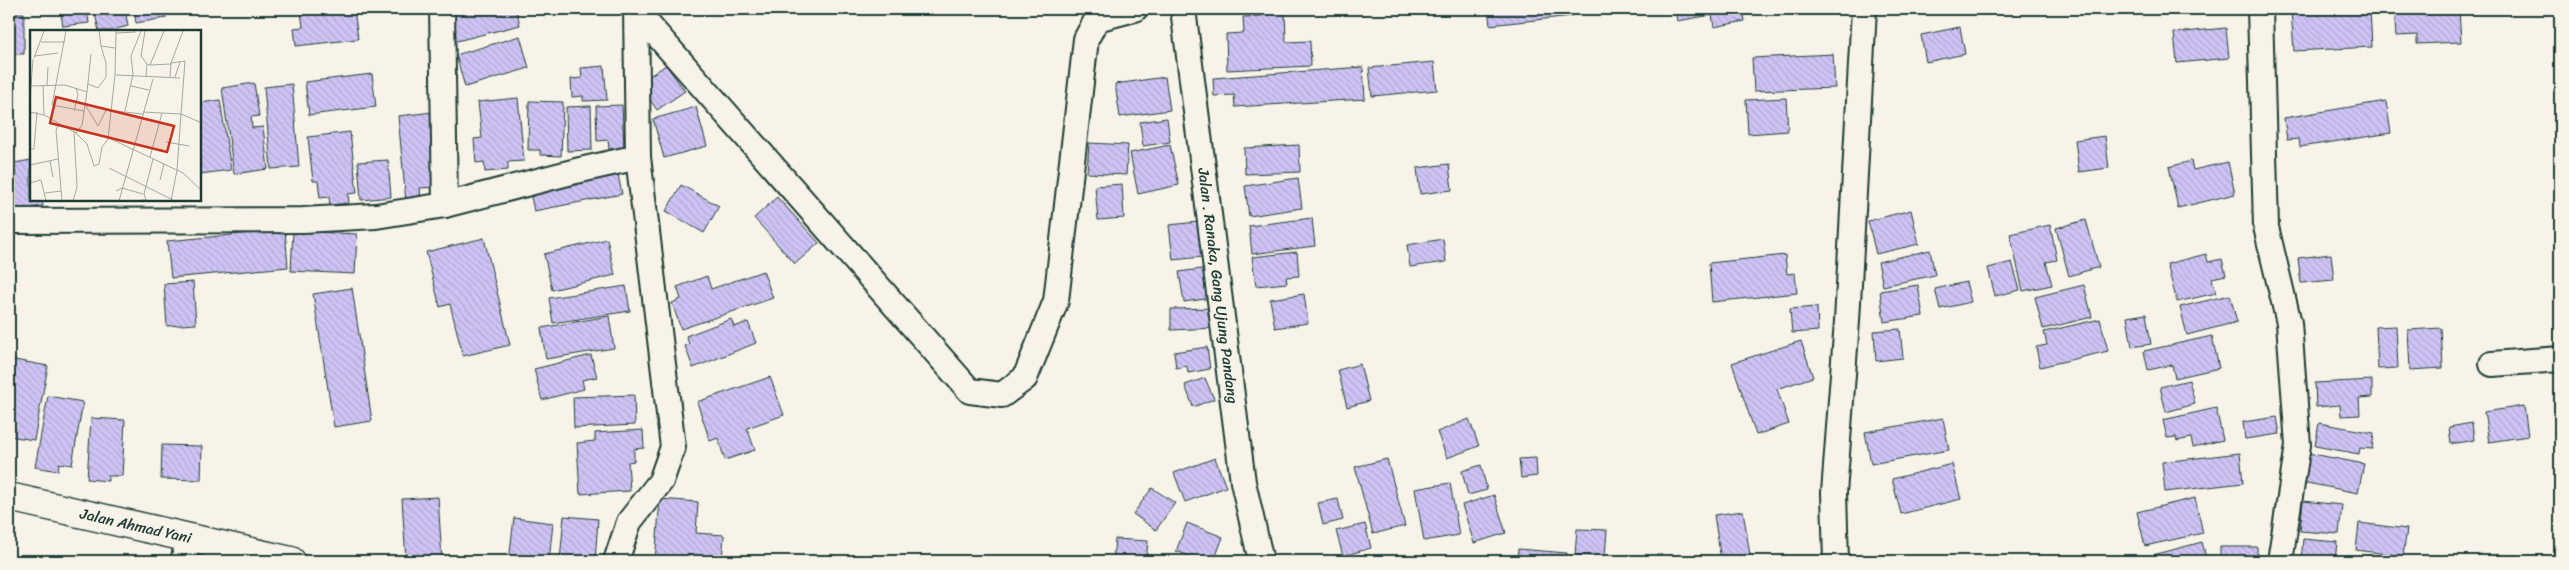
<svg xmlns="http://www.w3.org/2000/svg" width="2569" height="570" viewBox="0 0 2569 570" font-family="Sriracha,sans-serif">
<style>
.building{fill:url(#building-back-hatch);stroke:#1f3d34}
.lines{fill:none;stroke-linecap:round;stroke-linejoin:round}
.minor-casing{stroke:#1f3d34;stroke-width:28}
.highway-casing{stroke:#1f3d34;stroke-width:31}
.minor{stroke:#f7f3e8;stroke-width:24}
.highway{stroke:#f7f3e8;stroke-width:28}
.labels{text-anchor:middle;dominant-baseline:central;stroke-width:4;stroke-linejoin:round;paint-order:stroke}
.street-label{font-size:15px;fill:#1f3d34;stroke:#f7f3e8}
.inset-road{fill:none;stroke:#a1aaa0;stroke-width:1}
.view{fill:#c8321e;fill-opacity:0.15;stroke:#c8321e;stroke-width:2.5}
.inset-edge{fill:none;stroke:#1f3d34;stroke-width:2.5}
</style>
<defs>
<pattern id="building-back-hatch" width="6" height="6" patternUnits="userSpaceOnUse" patternTransform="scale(1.25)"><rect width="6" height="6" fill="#cfc3f5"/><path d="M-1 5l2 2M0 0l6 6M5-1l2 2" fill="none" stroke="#b1a8d3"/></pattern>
</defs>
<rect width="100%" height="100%" fill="#f7f3e8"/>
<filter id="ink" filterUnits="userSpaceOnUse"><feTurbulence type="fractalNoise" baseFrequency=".02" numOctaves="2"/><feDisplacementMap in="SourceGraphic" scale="10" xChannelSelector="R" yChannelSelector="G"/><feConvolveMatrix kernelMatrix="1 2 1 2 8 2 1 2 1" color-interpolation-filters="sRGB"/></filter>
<g filter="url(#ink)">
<path class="building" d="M60,9H87L89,23L63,26Z
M94,9H125L128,26L116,29V31H99Z
M134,9H164L166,18L136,23Z
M328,9H354L358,39L296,46L294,28L303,27L301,12Z
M374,9H404L376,15Z
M459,9H516L520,25L453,42L445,12Z
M1261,9H1285L1286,42L1310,41L1311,66L1227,70L1226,34L1244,33L1243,17L1261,16Z
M1488,9H1571L1572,16L1490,25Z
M1675,9H1743L1745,21L1714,27L1712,15L1677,21Z
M2316,9H2370L2372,47L2294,51L2291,10Z
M2394,9H2459L2461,42L2417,44V35L2396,36Z
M9,13H24V54H9Z
M1960,27L1965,54L1926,62L1921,35Z
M2226,28L2229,58L2177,63L2174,33Z
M520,36L529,68L465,87L456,55Z
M1833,54L1835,88L1754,91L1752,58Z
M1434,62L1437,90L1372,96L1369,68Z
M666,65L685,91L657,110L639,83Z
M604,66L607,100L583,101V96L572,97L571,79L582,78L581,68Z
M1363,67L1365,99L1235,107L1234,95L1214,96L1213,78Z
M372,74L376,107L309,115L305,82Z
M1165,77L1170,110L1120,117L1115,84Z
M254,83L259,116L251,117L252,128L263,127L268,169L234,174L222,88Z
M292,84L299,167L271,169L264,87Z
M518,98L524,161L508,162V170L485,172L484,162L476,163L474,139L482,138L478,102Z
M1786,98L1788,131L1748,134L1746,100Z
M220,100L231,170L200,174V103Z
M529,101L563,102L561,156L540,155V150H528Z
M2386,101L2391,133L2300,147L2299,139L2287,140L2284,118Z
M622,105L624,148L609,149L608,140L597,141L596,106Z
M591,106L592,150L567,151L566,107Z
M696,107L707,146L664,158L653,119Z
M433,112L441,187L420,188L421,200L406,202L398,116Z
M1167,118L1170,142L1143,146L1140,122Z
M350,132L357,193L348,194L349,203L330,205L329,197L320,198L318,181H313L308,137Z
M2105,136L2109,168L2079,172L2075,140Z
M1089,143L1128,145L1126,175L1087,173Z
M1170,145L1179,185L1138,194L1130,153Z
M1299,145L1300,172L1245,174L1244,148Z
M31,160V200H42L43,206L9,211V164Z
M388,160L391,197L361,200L358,162Z
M2191,161L2193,170L2228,162L2235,194L2178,208L2169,167Z
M1449,164L1452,190L1420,194L1417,168Z
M617,170L622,194L534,211L529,187Z
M1298,178L1302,208L1249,216L1245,186Z
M1122,184L1124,218L1098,220L1095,186Z
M681,185L719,206L704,233L666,211Z
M777,197L819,243L795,264L754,218Z
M1911,210L1919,244L1876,254L1868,221Z
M1312,218L1315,246L1252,254L1249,226Z
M2086,220L2099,267L2069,276L2056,228Z
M1198,222L1202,257L1173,260L1169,225Z
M2050,225L2057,260L2046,262L2052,285L2023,291L2010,234Z
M285,230L288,267L171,278L167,241Z
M293,231L357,234L355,274L291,271Z
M484,238L510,345L463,356L450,304L440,307L426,252Z
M607,239L615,275L552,290L544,254Z
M1443,239L1446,262L1410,267L1407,245Z
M1930,250L1935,275L1883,286L1878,262Z
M1297,252L1299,276L1286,277L1287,283L1256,286L1252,257Z
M2206,254L2208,262L2222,259L2226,275L2212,278L2216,293L2177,302L2167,264Z
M2331,254L2334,280L2301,283L2298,258Z
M1785,255L1787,274L1795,273L1797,293L1712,302L1709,263Z
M2012,262L2020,290L1995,296L1988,268Z
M1208,268L1212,298L1184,302L1179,272Z
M763,271L773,298L681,329L672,303L681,299L677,287L707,276L711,289Z
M193,282L196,324L167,326L164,284Z
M1966,282L1971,302L1940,309L1935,289Z
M1918,285L1923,316L1884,322L1880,291Z
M2084,285L2092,317L2043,329L2035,297Z
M626,286L630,311L553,323L549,298Z
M352,288L372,421L334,427L313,294Z
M1304,294L1308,323L1275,328L1270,299Z
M2230,295L2237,322L2187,335L2180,307Z
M1817,307L1818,331L1792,333L1790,309Z
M1216,308V328L1171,330V309Z
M2146,314L2151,344L2132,347L2127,317Z
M609,316L614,348L546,359L541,328Z
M731,319L734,327L748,322L756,343L693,368L685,346L689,344L686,336Z
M2100,319L2108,351L2040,367L2036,347L2047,345L2044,332Z
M2396,326L2398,368L2378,369L2376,327Z
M2441,328L2443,368L2410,370L2408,330Z
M1900,329L1903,358L1876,361L1874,331Z
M2212,336L2219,368L2175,378L2172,365L2148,370L2144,351Z
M1801,341L1813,377L1777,389L1789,424L1756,435L1732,363Z
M1207,347L1210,369L1188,373L1187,366L1176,368L1174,352Z
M591,355L597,377L582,380L584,389L542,400L534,369Z
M9,359L48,366L34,440L9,436Z
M1360,364L1369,401L1347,407L1338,370Z
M770,377L784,415L747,428L755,450L725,460L718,438L710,441L697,402Z
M1205,378L1214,399L1193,407L1185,385Z
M2189,380L2195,404L2166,412L2160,387Z
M2372,380V397L2359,398L2360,415L2341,416L2340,405L2316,407L2315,383Z
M634,395L635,425L574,428L573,397Z
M48,396L83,402L72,465L59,463L58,471L35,467Z
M2524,406L2528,436L2489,442L2484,412Z
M2216,408L2223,440L2193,447L2191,438L2177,441L2176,437L2167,438L2163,420Z
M2277,417L2280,434L2245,439L2243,422Z
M91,418L125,420L122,476H108V481L87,479Z
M1943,418L1949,450L1871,464L1865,432Z
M1469,419L1479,446L1447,458L1437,432Z
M2319,423L2374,433L2372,449L2360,448L2359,454L2315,446Z
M2472,423L2474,440L2451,444L2449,427Z
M643,430L644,448L634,449V461L628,462L630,491L580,494L577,443L595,441V433Z
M162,445L202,446L201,480L161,479Z
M2240,453L2243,483L2165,492L2162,462Z
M2308,453L2364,464L2358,493L2302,482Z
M1215,458L1226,487L1185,502L1174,473Z
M1536,458L1537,476L1521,478L1519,459Z
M1387,459L1405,526L1373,534L1355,467Z
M1952,464L1961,499L1901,514L1892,479Z
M1481,465L1487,490L1468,495L1462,471Z
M1450,483L1459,535L1424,541L1415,489Z
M1152,488L1175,503L1156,530L1133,514Z
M1494,495L1506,533L1474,543L1462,505Z
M438,497L442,560L406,561L402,499Z
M2195,498L2203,533L2145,546L2137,512Z
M660,499L698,502L696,533L724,535L722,561H655Z
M1338,499L1343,520L1323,525L1318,503Z
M2303,501L2342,505L2339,534L2300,531Z
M1743,511L1750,555L1721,560L1714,515Z
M564,516L598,519L595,561H560Z
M514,518L553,523L549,561H509Z
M1187,523L1223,537L1214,561H1202L1176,551Z
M2359,523L2407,529L2403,556L2356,550Z
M1365,524L1371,548L1343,556L1336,531Z
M1577,529L1607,530L1605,557L1575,555Z
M1115,539L1148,541L1146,561H1113Z
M2303,539L2337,542L2335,561H2301Z
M2202,542L2207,561H2143L2142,558Z
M2220,547H2257V561H2220Z
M1518,549L1567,553L1566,561H1517Z
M51,560L101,561H51Z"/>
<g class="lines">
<g class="minor-casing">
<g id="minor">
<path d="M442,9L445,205"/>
<path id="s1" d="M1183,9L1243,482L1261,561"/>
<path d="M2260,9L2266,227L2289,323L2298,445L2280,561"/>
<path d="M637,12L970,391L1002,395L1025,378L1056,301L1086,39L1097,19L1135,9"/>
<path d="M9,221L303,220L376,216L445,205L576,171L638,157"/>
<path d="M2492,364L2560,359"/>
<path d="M183,561L189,539"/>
<path d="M616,561L629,522L661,481L673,447L638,157L636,9"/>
<path d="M1836,561L1834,493L1847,321L1864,9"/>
</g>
</g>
<g class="highway-casing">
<g id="highway">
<path id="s2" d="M9,497L291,561"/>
</g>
</g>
<use href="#minor" class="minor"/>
<use href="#highway" class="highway"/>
</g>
</g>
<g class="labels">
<g class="street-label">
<text stroke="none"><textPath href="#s1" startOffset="279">Jalan . Ranaka, Gang Ujung Pandang</textPath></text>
<text stroke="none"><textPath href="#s2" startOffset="130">Jalan Ahmad Yani</textPath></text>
</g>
</g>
<g transform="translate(30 30)">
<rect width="171" height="171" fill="#f7f3e8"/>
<path class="inset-road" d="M36,1L22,75L54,81M69,1L71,16L85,18M115,1L111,26L117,34M86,3L106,2M11,12H35M5,26L28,23M4,28L14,1M120,35L141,34M86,45L150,48M116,46L117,34L120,35L134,1M140,47L141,33L153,1M145,47L150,32M58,54L68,58L76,47V33L71,16M13,55L14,85M17,55L18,37M1,56L35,55L57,62L52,95L46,103M101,56L119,60M57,62L61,24M0,69L3,29M56,76L68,96L76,80L113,84M44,81L48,65L46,58M95,81L103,44L101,26L111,1M0,82L14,85L46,103L57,114L64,136L69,134L72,117L79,108L153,143L172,161M113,82L151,84L155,31L141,33M29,94L26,100L32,171M78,109L85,45L86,1M136,112L159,116M0,119H4L7,82M120,127L132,83M20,131L23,147M0,135L28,129M79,138L145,171M130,150L134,134M0,153L11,150L16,171M86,161L92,158L113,164M15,163L31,161M111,170H116L114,164L123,129M43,171L47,157L44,101M89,171L123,49M141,171L147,140L151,84L172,93"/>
<path class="view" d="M26,67L144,96L137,122L20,93Z"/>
<rect width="171" height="171" class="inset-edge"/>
</g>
<rect width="2569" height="570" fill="none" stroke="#f7f3e8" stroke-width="30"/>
<rect x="15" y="15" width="2539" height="540" fill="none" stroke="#1f3d34" stroke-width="2" filter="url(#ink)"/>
</svg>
